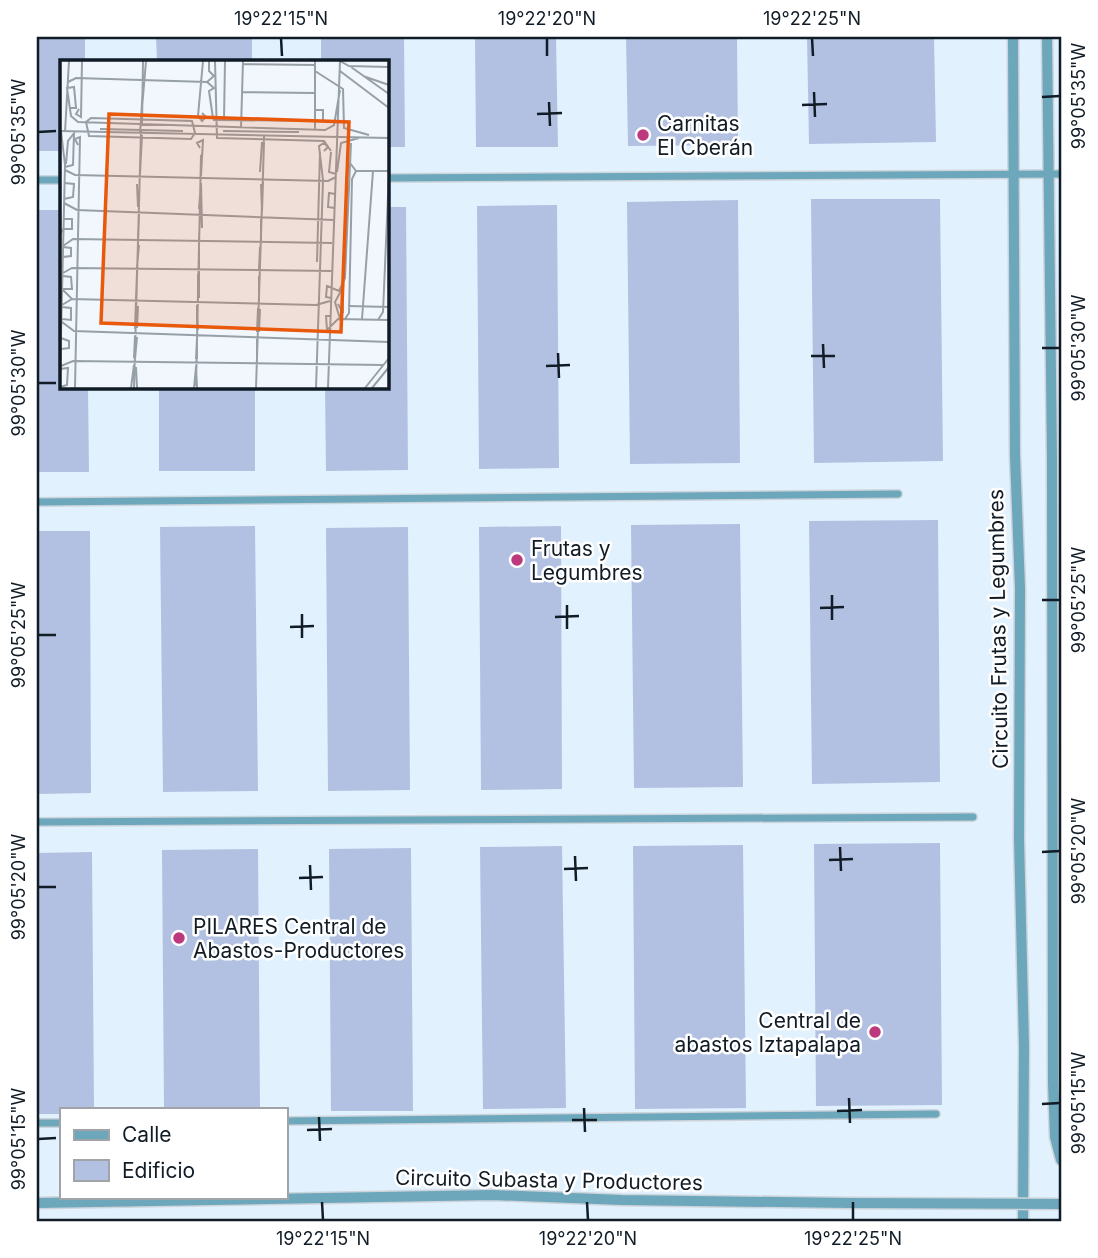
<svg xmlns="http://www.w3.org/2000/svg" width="1098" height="1258" viewBox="0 0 1098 1258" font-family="Inter,sans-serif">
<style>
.built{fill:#e2f1fe;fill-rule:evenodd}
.building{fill:#b2c1e2}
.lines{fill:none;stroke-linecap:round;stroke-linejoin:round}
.pedestrian-casing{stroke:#cdd4db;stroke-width:10}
.minor-casing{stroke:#cdd4db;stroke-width:13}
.pedestrian{stroke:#6ca7bc;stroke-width:7}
.minor{stroke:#6ca7bc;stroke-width:10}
.minor-bridge-casing{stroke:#cdd4db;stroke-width:13;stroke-linecap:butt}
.minor-bridge{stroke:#6ca7bc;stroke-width:10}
.ticks{fill:none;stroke:#111c26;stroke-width:2.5}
.poi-dot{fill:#bd397e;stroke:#fff;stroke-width:2.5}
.labels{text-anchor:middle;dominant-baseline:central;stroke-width:5;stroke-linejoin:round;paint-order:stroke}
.poi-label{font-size:21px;fill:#111c26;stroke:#fff;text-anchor:start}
.street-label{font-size:21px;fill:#111c26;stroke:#fff}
.inset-road{fill:none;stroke:#979fa7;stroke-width:2}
.view{fill:#e8590c;fill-opacity:0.15;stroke:#e8590c;stroke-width:3.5}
.inset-edge{fill:none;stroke:#111c26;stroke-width:3.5}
.neatline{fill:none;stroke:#111c26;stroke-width:2.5}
.ticks-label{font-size:18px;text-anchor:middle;fill:#111c26}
</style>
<rect width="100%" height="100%" fill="#f1f7fd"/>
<path class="built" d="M37,37H1061V1221H37ZM61,61H387V387H61ZM61,1109H285V1197H61Z"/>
<path class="building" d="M37,37H85V61H61V151H37Z
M156,37H252V61H157Z
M321,37H404L405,147H387V61H321Z
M475,37H556L558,147H476Z
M626,37H737L738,145L628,146Z
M807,37H934L936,142L809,144Z
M811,199H940L943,461L814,463Z
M738,200L740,463L630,464L627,202Z
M557,205L559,468L479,469L477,206Z
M387,207H406L408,470L326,471L325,387H387Z
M37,210H61V387H88L89,472H37Z
M159,387H255V471H159Z
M938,520L940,782L812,784L809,521Z
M740,524L743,787L634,788L631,525Z
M255,526L258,791L163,792L160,527Z
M561,526L562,789L481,790L479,527Z
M408,527L410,790L328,791L326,528Z
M37,531H90L91,793L37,794Z
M940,843L942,1105L816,1106L814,844Z
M743,845L746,1108L635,1109L633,846Z
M562,846L566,1108L483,1109L480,847Z
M411,848L413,1111H331L329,849Z
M258,849L260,1109H164L162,850Z
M92,852L94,1109H61V1114H37V853Z"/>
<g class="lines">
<g class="pedestrian-casing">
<path id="pedestrian" d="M387,178L1061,174
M37,180H61
M37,502L898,494
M37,822L973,817
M285,1121L936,1114
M37,1123H61"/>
</g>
<g class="minor-casing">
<path id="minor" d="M1013,37L1015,456L1020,588L1019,839L1024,1046L1023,1221
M1047,37L1052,458L1053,1083L1055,1137L1061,1160
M37,1203L493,1195L622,1200L849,1203"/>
</g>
<use href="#pedestrian" class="pedestrian"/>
<use href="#minor" class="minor"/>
<g class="minor-bridge-casing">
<path id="minor-bridge" d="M849,1203L1061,1204"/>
</g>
<use href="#minor-bridge" class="minor-bridge"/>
</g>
<path class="ticks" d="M281,38L282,56M547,38V56M812,38L813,56M814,92L815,117M1042,97L1060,96M549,102L550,126M802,105L827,104M537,114L562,113M38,132L56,131M823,344L824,368M1042,348H1060M558,353L559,378M811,356H835M546,366L570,365M38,383H56M832,595V620M1042,600H1060M567,605V629M820,608L844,607M302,614V638M555,617L579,616M290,627L314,626M38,635H56M840,847L841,871M1042,852L1060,851M575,856L576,881M829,860L853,859M310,865L311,890M564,869L588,868M299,878L323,877M38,887H56M849,1098L850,1123M1042,1104L1060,1103M584,1108L585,1132M837,1111L862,1110M319,1117L320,1141M572,1120H597M307,1130L332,1129M38,1139L56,1138M322,1202L323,1220M587,1202L588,1220M853,1202V1220"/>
<g class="poi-dot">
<circle cx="643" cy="135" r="7"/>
<circle cx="517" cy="560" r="7"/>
<circle cx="179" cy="938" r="7"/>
<circle cx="875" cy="1032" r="7"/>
</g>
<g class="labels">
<g class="poi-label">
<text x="657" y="123">Carnitas<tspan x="657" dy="24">El Cberán</tspan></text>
<text x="531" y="548">Frutas y<tspan x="531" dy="24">Legumbres</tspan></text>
<text x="193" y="926">PILARES Central de<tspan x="193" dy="24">Abastos-Productores</tspan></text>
<text x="861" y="1020" text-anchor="end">Central de<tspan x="861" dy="24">abastos Iztapalapa</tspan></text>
</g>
<g class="street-label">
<text transform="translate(998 629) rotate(-91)">Circuito Frutas y Legumbres</text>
<text transform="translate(549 1180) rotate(1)">Circuito Subasta y Productores</text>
</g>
</g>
<g transform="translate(60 60)">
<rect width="329" height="329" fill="#f1f7fd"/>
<path class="inset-road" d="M155,1L157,78L264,81L271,91M255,1V69M280,1L289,6L329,7M182,4L255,5M291,7L329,34M255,11L283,29L284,68L309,75M280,11L329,48M303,16L329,25M8,22L16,18L147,22L154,28L149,31L153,58M147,22L154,16L149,11V1M182,32L254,33M10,48H16L14,27L7,28L11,56L18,62L265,70L274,65L280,30M19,49L16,54L21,57L22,1M142,53L146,57L142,61L138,56L143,1M31,58L132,61L135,73L131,79L29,76L26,62ZM153,60L263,61V50H254M164,60L165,1M81,61L83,23M82,64L83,1M181,68L183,1M40,69L123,71M0,71L329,78M163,71L239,72M5,72L9,1M80,72L86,1M140,88L137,83L143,80L141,116M271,92L269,112L276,114M290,103L296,111H329M6,104L8,81L15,72M5,107L13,105L14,73M5,110L15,115L268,121L276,117M200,112L202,82M277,112L281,83L299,78M80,114L82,75M141,115L142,93M203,116L204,75M141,123L142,168M77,124L78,147M201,124L202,151M4,139L13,137L14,124L5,123M4,143L17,150L274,160M274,148L268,147L269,133L275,134M139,149L141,123M202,151L203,122M0,174L3,169H12V159H3M78,177L79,154M139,179L140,156M201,181V159M3,186L13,179L272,183M139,186V238M3,197L11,196V188L3,187M257,202L260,92M77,207L79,185M199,209L200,187M3,213L12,208L272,211M3,216L11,217L12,229H2L12,239M76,238L77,213M271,238L266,237L267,226L279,231L285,218L291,83M138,239V214M199,241V216M278,244L283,253L282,229L275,242L280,259M2,245L12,239L256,245L270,241M137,245L138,270M288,246L329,247M1,247L11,248V260L2,259M271,256H266L267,270L278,259L329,260M285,259L289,253L292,119L296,111M302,259L313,111M318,260L323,252L329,113M2,262L14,271L329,282M77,268L78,246M75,269L79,155M137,270V246M197,272L198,248M199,272L200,249M137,277V299M1,289L9,288V281L1,278M74,298L75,276M75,299L77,277M136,299L137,278M197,302V279M1,306L13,301L323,305M136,306L137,328M76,307L77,328M0,309L8,308L7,325L0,327M0,318L5,105L1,71M136,326L141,95M15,328L20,77L15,79L18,85M71,328L74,305M74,328L81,71M134,328L136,307M196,328L204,83M256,328L263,120L259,86L264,83L268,87L264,91M268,328L280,1M305,328L329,298M312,328L329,307"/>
<path class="view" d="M49,54L289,62L281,272L41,263Z"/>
<rect width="329" height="329" class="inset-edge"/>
</g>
<rect width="1098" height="1258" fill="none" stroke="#ffffff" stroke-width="77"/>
<rect x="60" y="1108" width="228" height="91" fill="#ffffff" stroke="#a0a4a8" stroke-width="2"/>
<rect x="74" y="1130" width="35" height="10" fill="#6ca7bc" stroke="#a0a4a8" stroke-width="2"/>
<text x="122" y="1142" font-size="21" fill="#111c26">Calle</text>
<rect x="74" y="1160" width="35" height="21" fill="#b2c1e2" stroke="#a0a4a8" stroke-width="2"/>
<text x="122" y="1178" font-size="21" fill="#111c26">Edificio</text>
<rect x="38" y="38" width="1022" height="1182" class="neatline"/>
<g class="ticks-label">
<text x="281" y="25">19°22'15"N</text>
<text x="547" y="25">19°22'20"N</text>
<text x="812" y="25">19°22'25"N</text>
<text transform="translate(1079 96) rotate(-90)" y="6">99°05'35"W</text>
<text transform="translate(19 132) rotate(-90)" y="6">99°05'35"W</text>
<text transform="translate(1079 348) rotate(-90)" y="6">99°05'30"W</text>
<text transform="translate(19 383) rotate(-90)" y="6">99°05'30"W</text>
<text transform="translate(1079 600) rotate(-90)" y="6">99°05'25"W</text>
<text transform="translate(19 635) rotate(-90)" y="6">99°05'25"W</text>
<text transform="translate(1079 851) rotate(-90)" y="6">99°05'20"W</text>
<text transform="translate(19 887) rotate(-90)" y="6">99°05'20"W</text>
<text transform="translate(1079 1103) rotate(-90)" y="6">99°05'15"W</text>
<text transform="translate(19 1139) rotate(-90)" y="6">99°05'15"W</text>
<text x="323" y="1245">19°22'15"N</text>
<text x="588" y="1245">19°22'20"N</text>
<text x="853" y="1245">19°22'25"N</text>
</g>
</svg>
